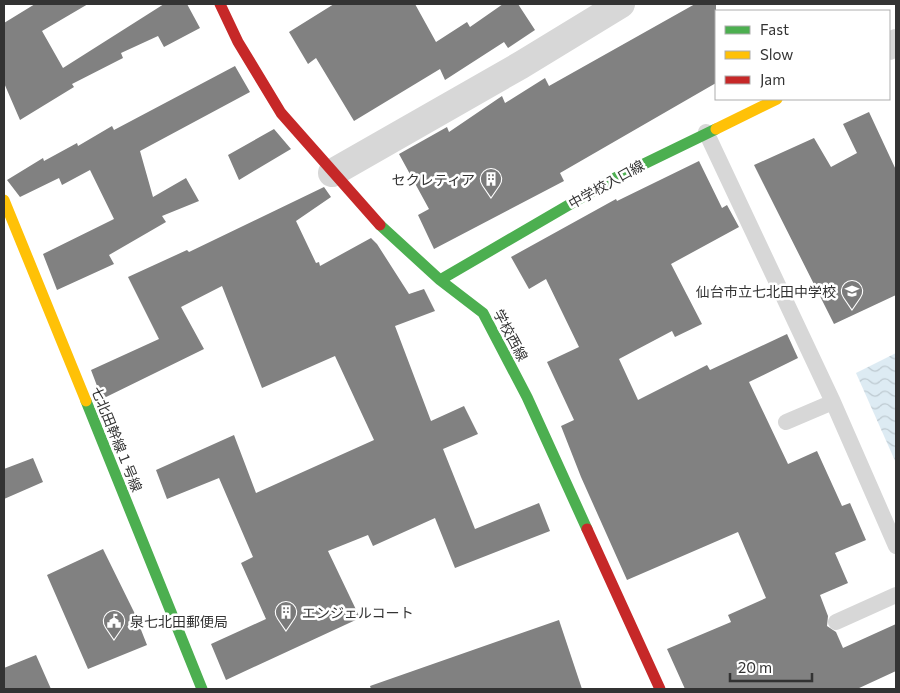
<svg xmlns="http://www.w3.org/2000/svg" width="900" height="693" viewBox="0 0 900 693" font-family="Commissioner,'Noto Sans JP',sans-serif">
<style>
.water{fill:url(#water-waves)}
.building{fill:#818181}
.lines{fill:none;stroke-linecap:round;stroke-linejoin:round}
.lane{stroke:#d7d7d7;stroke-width:16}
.street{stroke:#d7d7d7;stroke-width:28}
.fast{stroke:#4caf50;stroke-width:11}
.slow{stroke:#ffc107;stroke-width:11}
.jam{stroke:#c62828;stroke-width:11}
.labels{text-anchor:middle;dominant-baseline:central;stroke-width:5;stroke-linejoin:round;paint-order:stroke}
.poi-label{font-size:14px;fill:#333;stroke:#fff;text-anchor:end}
.street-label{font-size:14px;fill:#333;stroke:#fff}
</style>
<defs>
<pattern id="water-waves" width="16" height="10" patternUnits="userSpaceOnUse" patternTransform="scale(1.25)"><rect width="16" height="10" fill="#ddebf3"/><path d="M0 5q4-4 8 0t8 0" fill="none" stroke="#becad1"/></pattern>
</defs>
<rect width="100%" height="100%" fill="#fff"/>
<path class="water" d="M896,353V463L856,373Z"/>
<path class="building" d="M35,4H88L42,31L63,68L164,4H187L200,28L164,47L158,36L121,53L123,58L72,84L74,87L20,120L4,83V23Z
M334,4H415L436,42L467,22L470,27L503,4H518L535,30L508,48L504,42L445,80L440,69L354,121L316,58L308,64L289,32Z
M695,4H716V83L560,173L564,181L434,249L418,215L429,209L399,154L447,127L449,132L502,96L505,103L545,78L549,86Z
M235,66L250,92L140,151L153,197L186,178L199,201L162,216L166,222L109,255L114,264L57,290L43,254L114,219L90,170L62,185L59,178L20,197L7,180L43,158L44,161L77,143L78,146L112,126L114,130Z
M869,112L896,170V295L834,324L754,165L814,138L831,167L857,153L843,124Z
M274,129L291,149L239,180L228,155Z
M699,161L722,208L727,205L739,227L671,264L702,324L675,337L672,331L619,359L638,400L707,365L710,370L787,334L798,358L749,382L788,464L817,451L842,506L850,503L866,540L835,553L848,583L820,595L828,616L827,626L836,632L843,648L896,624V671L857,689H685L667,649L731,622L728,615L766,598L738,532L627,580L581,477L561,426L574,420L547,362L579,347L546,279L529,289L511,257L616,199L617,201Z
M324,187L331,197L296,221L316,263L319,262L320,266L371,238L377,244L409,294L424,289L435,311L395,326L431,421L464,406L478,434L443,449L475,529L539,503L550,531L455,568L435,518L373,546L368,535L328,551L360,618L226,680L211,644L266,619L241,563L253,557L219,478L167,499L156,470L234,435L256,493L374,440L335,356L262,388L222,286L181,307L204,349L102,399L91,370L159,339L128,277L187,250L189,252Z
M33,458L43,482L4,499V469Z
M103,549L134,612L147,645L88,669L47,575Z
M559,620L582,689H371L370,686Z
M36,655L51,689H4V668Z"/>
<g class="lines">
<path class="lane" d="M706,132L833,402L786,422
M833,402L896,546
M836,622L896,595"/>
<path class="street" d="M889,46L896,43
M332,173L521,65L621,4"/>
<path class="fast" d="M380,225L440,280L483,313L527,397L587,529
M440,280L615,178L716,129
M86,401L202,689"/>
<path class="slow" d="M716,129L777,99
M4,200L86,401"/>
<path class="jam" d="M220,4L238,42L281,113L380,225
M587,529L660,689"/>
</g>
<defs>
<g id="building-pin" transform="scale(1.125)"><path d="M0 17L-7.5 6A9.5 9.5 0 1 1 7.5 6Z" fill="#7a7a7a" stroke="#fff"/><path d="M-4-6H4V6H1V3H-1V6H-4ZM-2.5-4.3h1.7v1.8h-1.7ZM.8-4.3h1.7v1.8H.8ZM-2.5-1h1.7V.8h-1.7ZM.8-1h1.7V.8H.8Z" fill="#fff"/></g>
<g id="school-pin" transform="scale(1.125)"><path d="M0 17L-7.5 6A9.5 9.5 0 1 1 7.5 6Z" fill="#7a7a7a" stroke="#fff"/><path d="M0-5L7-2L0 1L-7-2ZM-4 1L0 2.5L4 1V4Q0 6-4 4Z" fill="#fff"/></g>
<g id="civic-pin" transform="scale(1.125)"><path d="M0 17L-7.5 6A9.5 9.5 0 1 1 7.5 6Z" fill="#7a7a7a" stroke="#fff"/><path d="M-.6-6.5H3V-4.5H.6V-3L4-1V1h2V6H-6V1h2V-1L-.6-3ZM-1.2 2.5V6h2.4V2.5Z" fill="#fff"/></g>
</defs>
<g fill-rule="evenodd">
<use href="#building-pin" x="491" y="179"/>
<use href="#school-pin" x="852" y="291"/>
<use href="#building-pin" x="286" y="612"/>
<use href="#civic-pin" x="114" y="621"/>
</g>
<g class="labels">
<g class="poi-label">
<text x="475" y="179">セクレティア</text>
<text x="836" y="291">仙台市立七北田中学校</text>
<text x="302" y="612" text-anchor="start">エンジェルコート</text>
<text x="130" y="621" text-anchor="start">泉七北田郵便局</text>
</g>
<g class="street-label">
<text transform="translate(606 184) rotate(-29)">中学校入口線</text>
<text transform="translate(511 335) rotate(62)">学校西線</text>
<text transform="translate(117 439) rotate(68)">七北田幹線１号線</text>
</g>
</g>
<rect width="900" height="693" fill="none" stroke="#333333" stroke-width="10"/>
<rect x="715" y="10" width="175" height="90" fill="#ffffff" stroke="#adadad"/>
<rect x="725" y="26" width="25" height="8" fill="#4caf50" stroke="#adadad"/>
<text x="760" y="35" font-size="15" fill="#333333">Fast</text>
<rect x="725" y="51" width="25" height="8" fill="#ffc107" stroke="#adadad"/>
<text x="760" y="60" font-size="15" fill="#333333">Slow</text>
<rect x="725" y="76" width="25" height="8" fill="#c62828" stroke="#adadad"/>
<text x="760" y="85" font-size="15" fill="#333333">Jam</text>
<path d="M730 673v8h82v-8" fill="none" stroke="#333333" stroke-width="2.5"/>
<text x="738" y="673" font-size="15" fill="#333333" stroke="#ffffff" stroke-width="4" paint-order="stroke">20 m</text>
</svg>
